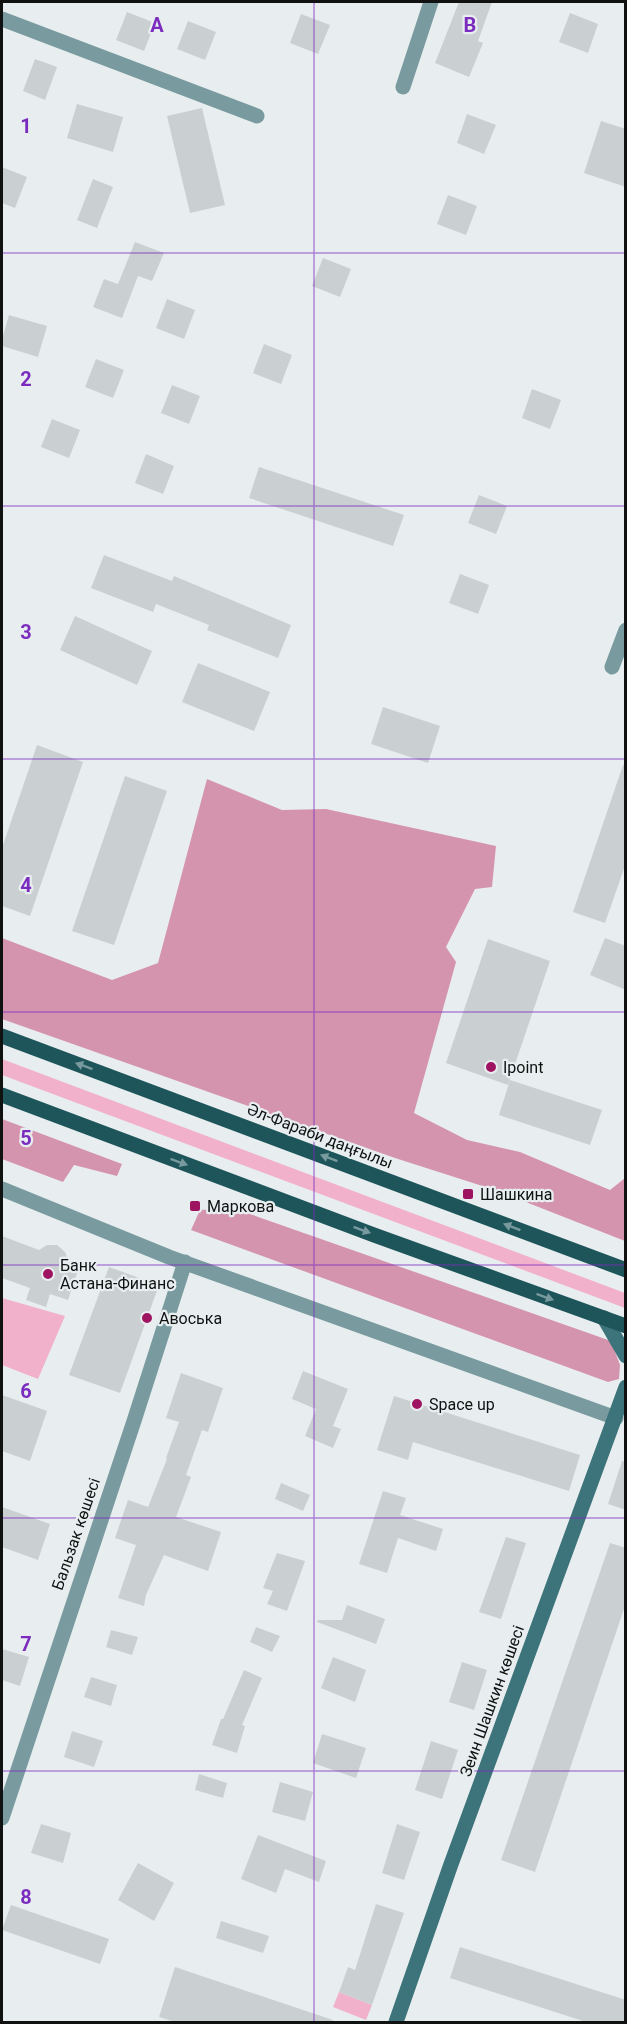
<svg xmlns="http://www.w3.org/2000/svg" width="627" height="2024" viewBox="0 0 627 2024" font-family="Roboto,sans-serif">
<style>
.green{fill:#f2b1ca}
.forest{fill:#d594ad}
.building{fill:#cad0d1}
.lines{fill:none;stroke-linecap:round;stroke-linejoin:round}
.street{stroke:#799b9f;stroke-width:15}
.secondary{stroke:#3d737a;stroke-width:15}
.primary{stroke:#1d555b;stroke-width:15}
.oneway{fill:#789a9e}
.grid{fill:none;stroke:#7b2cbf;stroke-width:1.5;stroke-opacity:0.55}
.poi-dot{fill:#9f1460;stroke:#e8eeef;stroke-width:2}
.labels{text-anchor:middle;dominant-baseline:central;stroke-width:4.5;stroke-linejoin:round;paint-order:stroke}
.poi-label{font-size:16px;fill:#101212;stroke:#e8eeef;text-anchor:start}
.street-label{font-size:16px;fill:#101212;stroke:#e8eeef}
.grid-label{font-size:20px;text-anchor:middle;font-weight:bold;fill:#7b2cbf;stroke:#e8eeef;stroke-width:4.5;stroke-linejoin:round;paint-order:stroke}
</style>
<rect width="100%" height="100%" fill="#e8eeef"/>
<path class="green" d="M2,1059L625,1293V1308L2,1075Z
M2,1298L65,1316L38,1379L2,1365Z
M339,1992L372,2005L366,2020L333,2007Z"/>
<path class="forest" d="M207,779L282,810L326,809L496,846L492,887L475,889L446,947L456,962L414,1113L467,1140L520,1152L610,1190L625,1178V1241L498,1191L395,1158L2,1019V938L112,980L158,963Z
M2,1119L122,1164L117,1176L74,1165L63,1182L2,1159Z
M233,1208L611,1341L620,1365L619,1379L608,1382L191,1230L200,1210Z"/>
<path class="building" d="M459,2H492L478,41L483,43L469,77L435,63Z
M127,12L155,23L144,51L116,40Z
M570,13L598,24L588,53L559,42Z
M301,14L330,25L318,54L290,43Z
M188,21L216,32L205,60L177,49Z
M35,59L57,67L45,100L23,91Z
M77,104L123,117L113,152L67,138Z
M202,108L225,205L190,213L167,116Z
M467,114L496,125L484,154L457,143Z
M601,121L626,129V187L584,173Z
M2,167L27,177L15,208L2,203Z
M93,179L113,187L97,228L77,220Z
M448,195L477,206L466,235L437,224Z
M135,242L164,253L152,281L138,276L122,318L93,307L104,279L118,284Z
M323,258L351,269L340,297L312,286Z
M167,299L195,310L184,339L156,328Z
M9,315L47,326L38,357L2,346V339Z
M264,344L292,355L281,384L253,373Z
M96,359L124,370L113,398L85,387Z
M172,385L200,396L189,424L161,413Z
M532,389L561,400L550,429L522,418Z
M52,419L80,430L69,458L41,447Z
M146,454L174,466L163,494L135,483Z
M259,467L404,515L393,546L249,498Z
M479,495L507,506L496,534L468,523Z
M104,555L172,581L174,576L291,625L278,658L207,630L209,625L156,604L153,612L91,588Z
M460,574L489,585L478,614L449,603Z
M75,616L152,651L137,685L60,650Z
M198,663L270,692L254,731L182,702Z
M383,707L440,726L428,763L371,744Z
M37,745L83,762L30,916L2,906V848Z
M623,765H626V863L605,923L573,912Z
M125,776L167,791L114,945L72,931Z
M605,938L626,946V990L590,975Z
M488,939L550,961L508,1085L446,1063Z
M510,1080L602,1110L590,1145L499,1115Z
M2,1236L39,1250L47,1245H57L65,1252L68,1260L80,1264L68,1300L50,1294L46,1307L26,1300L30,1288L2,1278Z
M109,1267L159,1285L120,1393L69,1375Z
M303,1371L348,1389L333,1426L341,1429L333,1448L305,1436L316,1409L292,1399Z
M181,1373L223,1388L208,1432L202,1430L186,1475L191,1477L176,1517L221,1532L208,1571L164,1555L146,1595L144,1606L118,1598L136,1545L115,1538L128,1500L148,1507L167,1459L166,1458L179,1422L166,1418Z
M2,1395L47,1411L30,1461L2,1451Z
M394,1396L580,1455L569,1491L413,1442L408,1460L377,1450Z
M622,1461H626V1510L608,1504Z
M281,1483L310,1495L303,1511L275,1499Z
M383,1491L406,1498L400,1515L443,1529L436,1551L398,1538L387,1573L359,1564Z
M2,1507L50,1524L38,1560L2,1547Z
M506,1537L526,1543L501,1619L479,1612Z
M610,1543L626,1548V1603L535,1872L501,1860Z
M277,1553L305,1561L287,1611L267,1604L273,1591L263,1588Z
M347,1605L385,1619L376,1644L317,1622L318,1620H342Z
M256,1627L280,1636L272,1652L250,1642Z
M111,1630L138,1637L132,1655L106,1647Z
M2,1649L29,1657L20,1686L2,1680Z
M333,1657L366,1670L355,1702L321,1688Z
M462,1662L487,1670L474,1710L449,1702Z
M244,1670L262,1678L242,1725L245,1726L237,1753L212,1745L221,1719H223Z
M91,1677L117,1685L111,1706L84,1697Z
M72,1731L103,1741L94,1767L64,1757Z
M322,1734L366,1748L356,1778L313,1763Z
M431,1741L458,1750L442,1799L415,1790Z
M199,1774L227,1783L223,1798L195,1790Z
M280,1782L313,1792L305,1821L272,1812Z
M41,1824L71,1833L63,1863L31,1853Z
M397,1824L420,1832L404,1880L382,1873Z
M258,1835L326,1861L319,1882L285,1869L276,1893L241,1879Z
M138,1863L174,1883L154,1921L118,1900Z
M376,1904L404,1913L372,2005L339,1992L348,1967L355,1970Z
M11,1905L109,1939L100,1964L2,1930Z
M221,1921L269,1936L263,1953L216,1938Z
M460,1947L626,2000V2022H586L450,1978Z
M175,1967L333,2020V2022H175L159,2017Z"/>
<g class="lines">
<path class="street" d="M2,19L257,116
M403,87L431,2
M612,667L626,630
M2,1189L169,1257L616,1418
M2,1818L134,1421L185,1262"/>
<path class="secondary" d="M604,1318L626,1356
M396,2022L450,1867L626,1387"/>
<path class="primary" d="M2,1036L626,1270
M2,1095L374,1235L626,1326"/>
</g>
<defs><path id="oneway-solid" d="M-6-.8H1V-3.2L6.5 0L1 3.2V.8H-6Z" transform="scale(1.5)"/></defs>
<g class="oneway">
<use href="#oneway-solid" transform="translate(84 1066) rotate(-160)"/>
<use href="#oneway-solid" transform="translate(329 1158) rotate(-159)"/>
<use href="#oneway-solid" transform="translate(179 1162) rotate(20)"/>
<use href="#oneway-solid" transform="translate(512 1227) rotate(-159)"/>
<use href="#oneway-solid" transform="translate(362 1230) rotate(20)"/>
<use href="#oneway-solid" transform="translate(545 1297) rotate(20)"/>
</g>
<path class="grid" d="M314,2V2022M2,253H626M2,506H626M2,759H626M2,1012H626M2,1265H626M2,1518H626M2,1771H626"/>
<g class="poi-dot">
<circle cx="491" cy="1067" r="6"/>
<rect x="462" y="1188" width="12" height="12" rx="3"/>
<rect x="189" y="1200" width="12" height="12" rx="3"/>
<circle cx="48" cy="1274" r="6"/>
<circle cx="147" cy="1318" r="6"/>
<circle cx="417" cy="1404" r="6"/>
</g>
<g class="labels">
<g class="poi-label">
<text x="503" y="1067">Ipoint</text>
<text x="480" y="1194">Шашкина</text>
<text x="207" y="1206">Маркова</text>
<text x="60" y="1265">Банк<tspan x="60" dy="18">Астана-Финанс</tspan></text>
<text x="159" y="1318">Авоська</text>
<text x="429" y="1404">Space up</text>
</g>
<g class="street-label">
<text transform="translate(320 1136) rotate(21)">Әл-Фараби даңғылы</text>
<text transform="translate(76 1534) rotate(-71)">Бальзак көшесі</text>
<text transform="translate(492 1701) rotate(-70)">Зеин Шашкин көшесі</text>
</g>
</g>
<g class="grid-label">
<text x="157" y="32">A</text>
<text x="470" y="32">B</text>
<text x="26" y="133">1</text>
<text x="26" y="386">2</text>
<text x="26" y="639">3</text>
<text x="26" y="892">4</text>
<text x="26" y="1145">5</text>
<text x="26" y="1398">6</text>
<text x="26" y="1651">7</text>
<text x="26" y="1904">8</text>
</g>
<rect width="627" height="2024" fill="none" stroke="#101212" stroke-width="6"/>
</svg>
